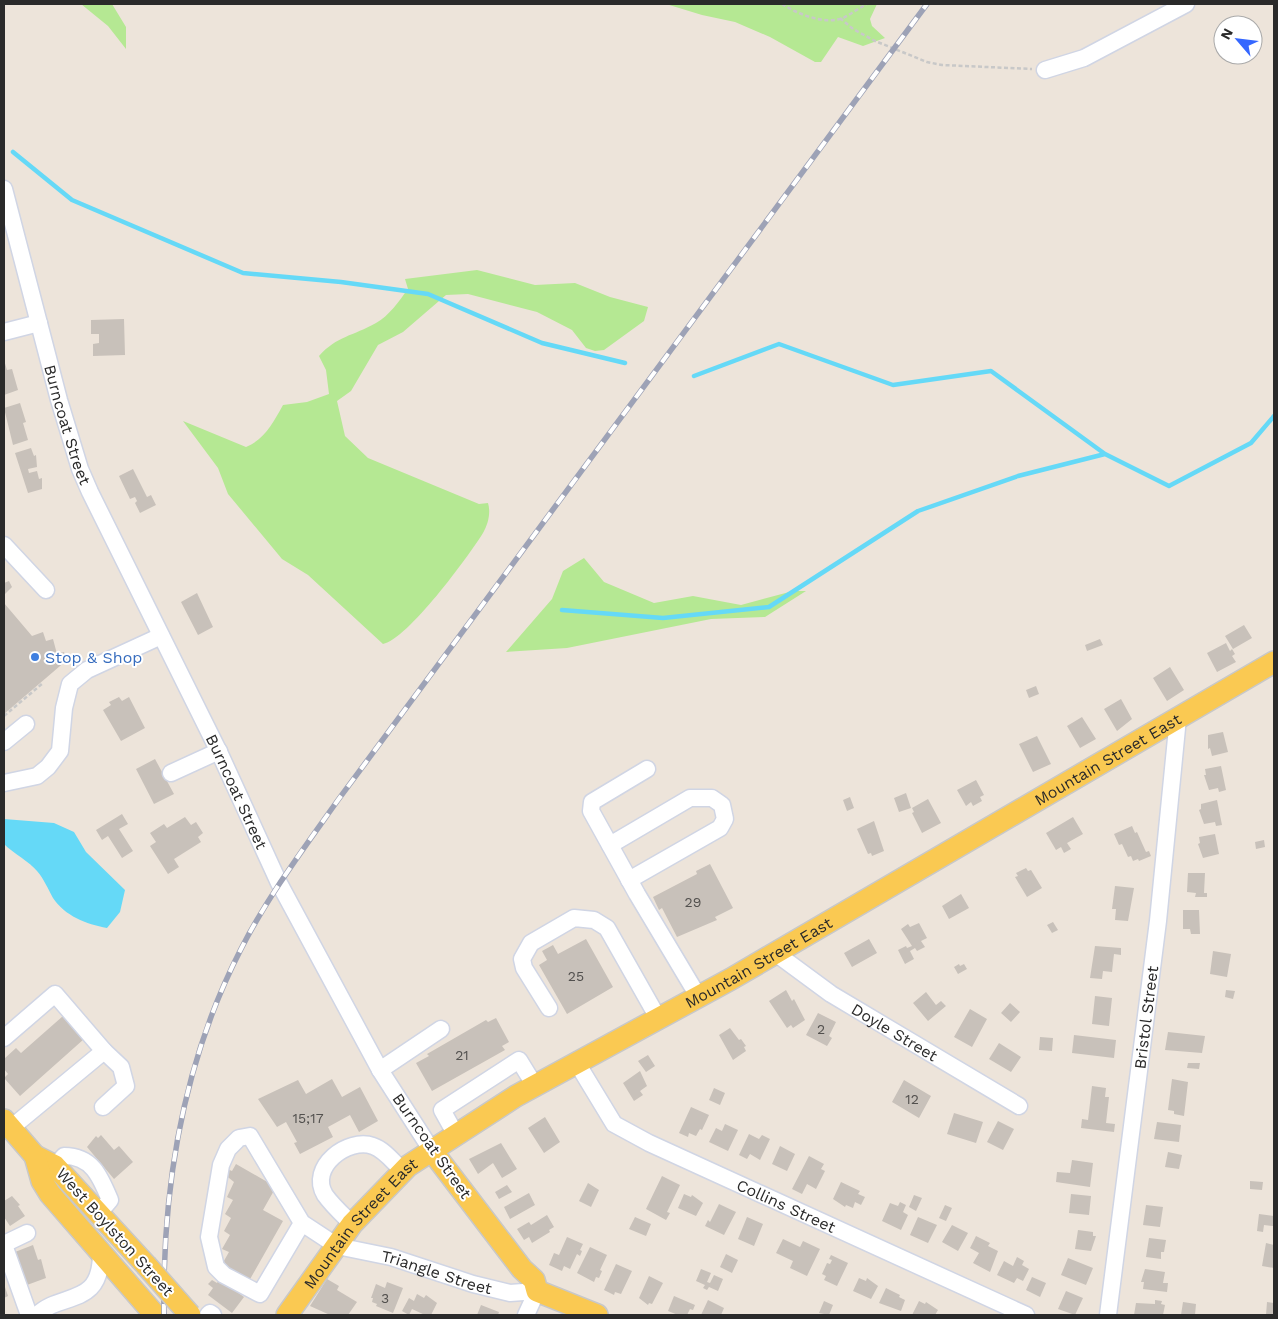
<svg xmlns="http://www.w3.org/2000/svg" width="1278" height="1319" viewBox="0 0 1278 1319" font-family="'Work Sans',sans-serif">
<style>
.green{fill:#b5e893}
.water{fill:#65d9f7}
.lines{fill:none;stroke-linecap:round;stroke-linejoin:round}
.stream{stroke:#65d9f7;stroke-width:4.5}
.building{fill:#c8c1ba}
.minor-casing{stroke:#d0d5e4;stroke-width:19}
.major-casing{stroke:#c8c8c8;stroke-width:24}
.path{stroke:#c8c8c8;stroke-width:2.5;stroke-dasharray:4 2.5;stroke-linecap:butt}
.minor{stroke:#fff;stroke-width:16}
.major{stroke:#fac952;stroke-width:21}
.rail-casing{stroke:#9da2b6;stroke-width:5.5}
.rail{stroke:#fff;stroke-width:4;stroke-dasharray:11;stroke-linecap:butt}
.major-bridge-casing{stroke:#c8c8c8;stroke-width:24;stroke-linecap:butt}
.major-bridge{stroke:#fac952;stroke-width:21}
.shop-dot{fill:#3f7fe0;stroke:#fff;stroke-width:2}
.labels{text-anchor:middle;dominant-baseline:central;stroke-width:4;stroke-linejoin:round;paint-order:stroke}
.number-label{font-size:14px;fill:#52504e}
.street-label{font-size:16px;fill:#2a2a2a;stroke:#fff}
.shop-label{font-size:16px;fill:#366cbe;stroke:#fff;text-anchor:start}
</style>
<rect width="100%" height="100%" fill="#ede4da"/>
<path class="green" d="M81,4H112L126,27V49L108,26Z
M666,4H877L870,19L872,26L885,38L863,46L838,37L821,62H815L770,37L735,22L702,15Z
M477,270L535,285L575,283L610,297L648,307L644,321L604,350L595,351L586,348L572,330L537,312L468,294L446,295L403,332L378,345L351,391L337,401L345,436L368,458L479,504L488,503C491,513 488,524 483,533C468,557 408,639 383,644L308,575L282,559L228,494L218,468L183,421L246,447C265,439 273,423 283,405L307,402L329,394L326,370L319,356C337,336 353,336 376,323C389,316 399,301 408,289L405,279Z
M584,558L604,582L654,603L693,596L741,605L793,591H806L765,617L711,619L567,648L506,652L552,599L563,571Z"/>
<path class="water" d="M4,819L54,823L74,832L86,852L125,890L120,912L107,928C86,924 65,916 53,898C48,889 44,879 37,871C30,862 13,853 4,844Z"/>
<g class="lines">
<path class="stream" d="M13,152L72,200L243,273L341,282L428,294L542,343L625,363
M694,376L779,344L893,385L991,371L1105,454L1169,486L1251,443L1274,416
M562,610L663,618L769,607L918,511L1018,476L1105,454"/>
</g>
<path class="building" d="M124,319L125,355L93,356V344L99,343V334H91V320Z
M4,360L7,370L12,369L18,390L4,395Z
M20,403L26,422L23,423L28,440L13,445L4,408Z
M31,448L34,456L36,455L37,467L28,469L29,473L37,471L39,479L42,478V489L28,493L15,453Z
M133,469L147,497L151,495L156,505L140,513L135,503L137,501L135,497L130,499L119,476Z
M9,581L12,587L4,595V583Z
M197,593L213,627L198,635L181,602Z
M4,603L32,636L43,632L46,641L53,639L57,654L64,652L67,660L4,714Z
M1244,625L1252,638L1233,649L1225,636Z
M1100,639L1103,645L1087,651L1085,645Z
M1226,643L1230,651L1232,649L1235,654L1232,656L1236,662L1217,672L1207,653Z
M1170,667L1184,690L1167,701L1153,678Z
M1036,686L1039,694L1029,698L1026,690Z
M119,697L122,701L129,697L145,728L121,741L103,710L111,705L109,702Z
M1121,699L1132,719L1117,731L1104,709Z
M1082,717L1096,739L1080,748L1067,726Z
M1223,732L1228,752L1212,756L1210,748L1208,749V735Z
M1037,736L1051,764L1033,772L1019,744Z
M155,759L174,794L154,804L136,769Z
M1221,766L1226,790L1219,792L1218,788L1209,790L1204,775H1206L1205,769Z
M976,780L984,795L980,797L982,801L973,806L971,802L966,806L957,790Z
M906,793L911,808L899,812L894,798Z
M850,797L854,808L847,811L843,800Z
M928,799L941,823L922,833L912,813L914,812L912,808Z
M1217,800L1222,825L1216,826L1215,822L1204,824L1199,810L1201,809V804Z
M122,814L128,824L119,829L133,851L122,858L108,836L102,840L96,830Z
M185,817L191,825L196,822L203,833L198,837L201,842L174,859L179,867L168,874L150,846L156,842L150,833L164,824L167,828Z
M1073,817L1083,834L1067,843L1071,849L1064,853L1061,847L1056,850L1046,833Z
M874,821L884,851L872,856L871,853L868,854L857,829Z
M1132,826L1135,833L1137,832L1146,852L1149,851L1151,856L1139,861L1138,859L1133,861L1131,856L1128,857L1122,844L1119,845L1114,834Z
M1215,834L1219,854L1203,858L1198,844L1200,843L1199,837Z
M1264,840L1265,847L1256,849L1255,842Z
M710,864L733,908L715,917L717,920L677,937L662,908L659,910L653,897L697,874L696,871Z
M1026,868L1028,871L1031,870L1042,888L1027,897L1015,877L1018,876L1016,873Z
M1188,873H1205L1204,893H1207V897H1195L1196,893L1187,892Z
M1115,886L1134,888L1128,921L1115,920L1116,909H1112Z
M961,894L969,908L949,919L942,906Z
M1183,910H1199L1200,934H1191L1190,929H1183Z
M1053,922L1058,930L1052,933L1047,925Z
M919,923L927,938L921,941L925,947L917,951L915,948L910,951L914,959L905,964L898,950L906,946L907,948L912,946L901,929L908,924L910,927Z
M586,939L613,987L567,1014L539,965L547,960L542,951L553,945L558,954Z
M869,939L877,953L852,967L844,953Z
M1095,946L1121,948V955L1114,954L1112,972L1103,971L1102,979L1090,978Z
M1213,951L1231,954L1227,977L1210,974Z
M959,964L960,966L964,964L967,969L958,974L954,967Z
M786,990L792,1001L794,999L805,1020L793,1028L791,1025L787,1028L769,1001Z
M1226,990L1235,991L1233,999L1225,997Z
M926,992L936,1005L941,1001L946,1006L928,1021L913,1003Z
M1095,996L1112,998L1109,1026L1092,1024Z
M1010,1003L1020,1012L1011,1022L1001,1013Z
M970,1009L987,1019L972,1047L954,1037Z
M818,1013L836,1022L829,1036L832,1038L827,1046L806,1035Z
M63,1016L84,1039L20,1096L4,1078L8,1074L4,1069V1059L16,1048L21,1053Z
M496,1018L509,1042L502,1046L505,1050L432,1091L416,1063L429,1056L427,1054L486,1020L488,1022Z
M730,1028L739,1040L741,1039L746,1046L744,1047L746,1051L733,1060L719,1035Z
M1168,1032L1205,1036L1202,1053L1165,1050Z
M1074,1035L1116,1040L1114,1058L1072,1053Z
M1040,1037L1053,1038L1052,1051L1039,1050Z
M999,1043L1021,1057L1011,1072L989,1059Z
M648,1055L655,1066L646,1072L638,1061Z
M1188,1063H1200L1199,1069L1187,1068Z
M640,1071L647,1086L640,1091L643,1095L634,1101L623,1083Z
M332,1079L342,1097L360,1087L378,1121L359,1132L350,1115L328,1127L333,1137L300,1154L294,1143L297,1142L286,1122L277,1127L258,1099L298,1080L306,1094Z
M1172,1079L1188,1082L1184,1116L1174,1114V1111L1168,1110Z
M904,1080L931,1096L919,1118L892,1102Z
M1092,1086L1106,1088L1105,1097H1109L1106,1123L1115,1124L1114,1132L1081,1128L1082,1119L1088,1120Z
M714,1088L725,1093L720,1105L709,1100Z
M691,1107L709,1115L702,1130L700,1129L696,1136L689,1133L688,1137L679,1133Z
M954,1113L983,1122L976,1143L947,1134Z
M545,1117L560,1142L544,1153L528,1128Z
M998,1121L1014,1129L1003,1150L987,1142Z
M1157,1122L1181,1125L1179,1142L1154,1139Z
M725,1124L738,1130L728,1151L709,1142L716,1128L722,1131Z
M749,1134L759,1139L762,1135L770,1139L760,1160L750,1154L747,1159L739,1155Z
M101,1135L114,1150L119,1146L133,1162L114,1179L87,1147L96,1136L98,1138Z
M501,1143L517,1169L502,1178L493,1163L478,1174L469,1159Z
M780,1146L795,1154L787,1171L772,1164Z
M1168,1152L1182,1155L1179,1169L1165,1167Z
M809,1156L824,1164L821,1169L825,1171L816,1189L807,1184L802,1194L792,1189Z
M1072,1160L1093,1163L1090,1187L1056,1182L1057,1172L1070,1173Z
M236,1164L276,1187L263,1210L283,1221L249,1281L221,1266L229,1252L222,1249L230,1235L224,1231L231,1218L225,1214L233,1200L227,1197L234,1182L224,1174L227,1169L232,1171Z
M662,1176L680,1185L667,1212L670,1213L666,1220L646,1209Z
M1250,1181L1263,1182L1262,1190L1250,1189Z
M841,1182L860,1191L858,1194L865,1197L861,1205L855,1202L853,1208L846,1205L845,1207L833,1199Z
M588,1183L599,1190L591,1207L579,1201Z
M507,1185L512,1192L499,1199L495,1192Z
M529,1193L535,1205L510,1219L504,1207Z
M684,1194L691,1197L692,1195L703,1203L696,1216L678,1208Z
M1071,1194L1091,1196L1089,1215L1069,1213Z
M914,1195L922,1198L916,1211L909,1207Z
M12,1196L20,1205L18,1206L25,1216L10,1226L4,1217V1201Z
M900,1202L906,1205L903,1212L908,1215L901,1230L882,1221L890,1203L898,1206Z
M719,1204L736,1212L724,1235L705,1226L708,1220L710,1222Z
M945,1205L952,1208L946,1221L939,1218Z
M1146,1205L1163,1207L1160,1227L1143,1225Z
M1259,1214L1274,1216L1273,1226L1264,1225L1263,1232L1257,1231Z
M547,1215L554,1227L549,1230L550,1232L532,1243L529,1237L524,1240L517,1229L529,1222L531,1225Z
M635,1217L651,1224L646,1236L629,1229Z
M747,1217L763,1224L754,1246L738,1239Z
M918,1217L937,1225L928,1243L910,1235Z
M952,1225L968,1233L958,1251L942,1242Z
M1078,1230L1093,1232V1236H1096L1091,1251L1075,1249Z
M976,1236L990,1243L988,1246L998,1251L990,1272L973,1263L979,1253L970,1248Z
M567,1237L583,1244L580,1250L582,1251L580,1256L577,1254L570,1269L564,1266L562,1271L549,1265L554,1253L559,1255Z
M1149,1238L1166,1240L1164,1252H1161V1259L1146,1257Z
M783,1239L800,1247L803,1241L820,1249L807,1276L790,1268L793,1261L776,1253Z
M1266,1243L1274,1245V1268L1262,1266Z
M33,1245L38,1260L41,1259L46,1278L27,1285L15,1252Z
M590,1247L607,1255L600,1270L602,1271L599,1278L596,1277L594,1282L577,1273Z
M726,1254L738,1260L732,1273L720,1267Z
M831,1255L848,1263L837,1286L824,1280L826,1276L822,1274L827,1263L830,1264L832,1260L829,1259Z
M1017,1257L1024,1261L1022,1265L1029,1269L1023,1281L1017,1278L1014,1283L997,1275L1004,1261L1013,1266Z
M1068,1258L1093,1268L1086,1285L1061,1275Z
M616,1264L632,1271L621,1294L615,1292L614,1295L604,1290Z
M701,1269L711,1273L707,1282L710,1283L714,1275L723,1279L718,1291L709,1287L707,1290L703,1288L705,1285L696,1281Z
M1145,1269L1165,1272L1163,1283H1168L1167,1292L1143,1289L1144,1282H1141Z
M649,1276L663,1283L652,1304L649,1303L648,1305L639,1298Z
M1032,1277L1046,1283L1040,1297L1026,1290Z
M859,1278L866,1281L867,1278L878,1286L871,1299L853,1291Z
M220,1279L244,1297L232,1313L208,1295L213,1288L208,1284L212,1280L217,1283Z
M327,1279L339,1286L337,1290L357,1302L348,1315H330L310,1306Z
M387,1282L403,1288L393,1313L376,1306L377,1304L372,1302L373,1298H371L376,1284L385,1288Z
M4,1284L8,1296L4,1298Z
M886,1288L900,1295L899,1297L905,1300L901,1311L879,1303Z
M1066,1291L1083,1298L1075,1315L1058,1309Z
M417,1294L424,1298L426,1295L437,1303L431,1315H425L412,1309L409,1315L402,1311L409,1298L414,1301Z
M674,1296L695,1305L693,1310L690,1309L687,1315H678L668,1311Z
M708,1300L724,1308L721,1315H701Z
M1155,1300L1162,1301L1161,1304L1165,1305L1163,1315H1134L1136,1303L1155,1304Z
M824,1301L833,1305L829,1315L819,1313Z
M919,1301L925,1304L926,1302L938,1310L935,1315H912Z
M1183,1302L1196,1304L1195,1315H1181Z
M1267,1302L1274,1303V1315H1266Z
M481,1305L499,1312L498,1315H477Z"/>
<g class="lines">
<g class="minor-casing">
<g id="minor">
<path d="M1045,70L1084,58L1186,4"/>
<path id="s1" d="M4,189L59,400L80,469L90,492L220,754L279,883L380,1070L432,1151"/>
<path d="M4,332L39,323"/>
<path d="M4,545L46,590"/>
<path d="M4,742L26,724"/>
<path d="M647,769L592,802L591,811L637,894L698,996"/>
<path d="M171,773L219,751"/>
<path d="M4,783L37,776L48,767L60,751L64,708L70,684L87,670L161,636"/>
<path d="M610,845L690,798H712L722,805L725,819L720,828L629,880"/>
<path id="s2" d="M774,952L831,994L1019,1106"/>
<path d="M549,1008L524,968L522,959L531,943L574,918L594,920L607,928L658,1018"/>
<path d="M4,1038L55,994L104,1051L11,1128"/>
<path id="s3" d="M577,1063L614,1124L649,1143L1026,1315"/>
<path d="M380,1070L441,1029"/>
<path d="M103,1107L126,1086L121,1067L104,1051"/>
<path d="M456,1135L442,1110L519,1060L535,1086"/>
<path d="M55,1166L64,1156C92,1156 100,1176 110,1200L99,1213"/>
<path id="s4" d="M302,1223L260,1294L224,1275L216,1267L209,1237L221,1165L228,1149L239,1138L250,1136L302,1223L337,1246L391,1257L473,1284L510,1293L537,1291L526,1315"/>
<path d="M352,1224C343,1215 332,1205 325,1195C308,1167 348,1137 373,1146C385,1150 394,1163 403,1171"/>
<path d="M4,1244L27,1233"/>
<path d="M4,1245L29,1315"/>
<path d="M37,1315C62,1291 101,1308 101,1253"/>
<path d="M208,1315L210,1313L213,1315"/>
<path id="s5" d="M1108,1315L1158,921L1178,718"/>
</g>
</g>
<g class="major-casing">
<g id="major">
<path d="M4,1120L35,1156L55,1166L146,1265"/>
<path d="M432,1151L522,1269L534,1280L537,1291L597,1315"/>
<path d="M35,1156L42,1181L50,1194L155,1315"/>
<path id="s6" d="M287,1315L352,1224L408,1166L516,1096L731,979L1274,662"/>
</g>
</g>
<path class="path" d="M782,4C798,14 824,25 843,18C851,14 859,8 867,4
M840,18L853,29L875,41L927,62L942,65L1032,69
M4,716L43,683"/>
<use href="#minor" class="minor"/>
<use href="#major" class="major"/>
<g class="rail-casing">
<path id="rail" d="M164,1315C162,1188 183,1062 241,949C268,896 304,848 338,800L927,4"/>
</g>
<use href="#rail" class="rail"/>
<g class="major-bridge-casing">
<path id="major-bridge" d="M146,1265L190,1315"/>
</g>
<use href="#major-bridge" class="major-bridge"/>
</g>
<circle class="shop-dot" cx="35" cy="657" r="5"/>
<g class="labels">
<g class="number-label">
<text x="693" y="902">29</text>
<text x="576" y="976">25</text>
<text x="821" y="1029">2</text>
<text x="462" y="1055">21</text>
<text x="912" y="1099">12</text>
<text x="308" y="1118">15;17</text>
<text x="385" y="1298">3</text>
</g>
<g class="street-label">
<text stroke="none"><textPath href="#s1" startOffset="244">Burncoat Street</textPath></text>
<text stroke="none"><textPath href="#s6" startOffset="1002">Mountain Street East</textPath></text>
<text stroke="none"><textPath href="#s1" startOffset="649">Burncoat Street</textPath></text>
<text stroke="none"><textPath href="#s6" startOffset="598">Mountain Street East</textPath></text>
<text stroke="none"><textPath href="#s5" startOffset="300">Bristol Street</textPath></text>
<text stroke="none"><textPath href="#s2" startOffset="145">Doyle Street</textPath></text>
<text transform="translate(432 1146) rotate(55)">Burncoat Street</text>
<text stroke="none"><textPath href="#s3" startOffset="262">Collins Street</textPath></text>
<text stroke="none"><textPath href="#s6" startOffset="118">Mountain Street East</textPath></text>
<text transform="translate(115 1232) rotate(48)">West Boylston Street</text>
<text stroke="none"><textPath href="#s4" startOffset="529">Triangle Street</textPath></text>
</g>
<g class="shop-label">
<text x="45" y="657">Stop &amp; Shop</text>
</g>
</g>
<rect width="1278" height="1319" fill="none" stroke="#2a2a2a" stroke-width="10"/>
<g transform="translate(1238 40) rotate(298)"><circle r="24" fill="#ffffff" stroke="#aaaaaa"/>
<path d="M0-4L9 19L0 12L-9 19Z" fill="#3567ff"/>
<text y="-8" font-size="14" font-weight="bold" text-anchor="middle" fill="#2a2a2a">N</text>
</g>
</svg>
